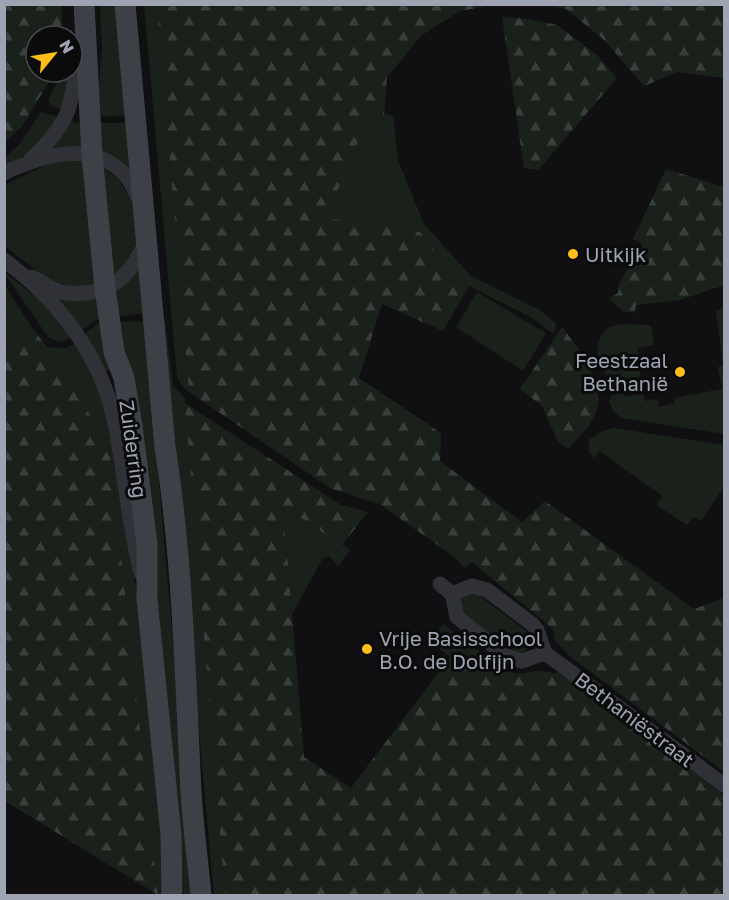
<svg xmlns="http://www.w3.org/2000/svg" width="729" height="900" viewBox="0 0 729 900" font-family="'Golos Text',sans-serif">
<style>
.grass{fill:#1a211b}
.forest{fill:url(#forest-firs)}
.lines{fill:none;stroke-linecap:round;stroke-linejoin:round}
.minor{stroke:#303136;stroke-width:15}
.secondary{stroke:#3e4047;stroke-width:21}
.poi-dot{fill:#ffbf1a;stroke:#0b0b0c;stroke-width:2}
.labels{text-anchor:middle;dominant-baseline:central;stroke-width:6;stroke-linejoin:round;paint-order:stroke}
.poi-label{font-size:20px;fill:#9fa4b3;stroke:#0b0b0c;text-anchor:start}
.street-label{font-size:20px;fill:#9fa4b3;stroke:#0b0b0c}
</style>
<defs>
<pattern id="forest-firs" width="22" height="20" patternUnits="userSpaceOnUse" patternTransform="scale(1.5)"><rect width="22" height="20" fill="#1a211b"/><path d="M5 1l3.5 6h-7zM16 11l3.5 6h-7z" fill="#383e3a"/></pattern>
</defs>
<rect width="100%" height="100%" fill="#100f11"/>
<path class="grass" d="M100,5H117L128,115L96,117L102,48Z
M144,5H157L189,392L183,387L177,377Z
M61,72H71L64,110L51,106L48,101Z
M371,110L393,116L398,160L424,224L471,276L538,309L556,323L554,334L532,318L469,286L433,249L420,232L325,218Z
M41,112L59,117C45,139 31,155 5,165V157L19,145Z
M69,121L86,125L87,150L54,149L52,146Z
M96,123H127L133,174L98,152Z
M88,160L101,283C95,284 88,287 82,287C53,289 26,262 5,246L4,185L53,162Z
M98,164L119,180L133,204L138,234L135,254L109,282Z
M141,265L145,313L115,317L110,290Z
M4,272L48,306L74,337L59,342L48,337L9,280L5,277Z
M4,284L31,326L5,349V320L7,317L5,314Z
M477,292L546,333L523,371L456,327Z
M102,296L104,319L96,320L82,330L59,301V298Z
M724,307V434L621,418L613,411L609,401L612,395L624,393V397L643,394L645,401L657,399L659,407L675,403L674,398L722,389L718,367L723,365L716,311Z
M161,319L165,320L173,385L185,398L225,895H214Z
M145,321L195,895H184L154,557L116,322Z
M98,323L105,324L111,370L109,371H106L85,334Z
M622,324L651,325L654,345L638,348L641,380L611,384C600,361 588,349 608,327Z
M77,343C108,393 115,451 124,508C146,636 155,766 167,895H158L109,446L47,347L66,348Z
M614,428L724,445V487L701,521L694,517L687,525L656,505L662,496L600,451L594,458L588,451L590,439L602,431Z
M283,505L350,550L338,566L329,556L323,558L292,614Z
M476,593L530,634C536,648 526,653 514,654L465,618L460,603L462,598Z
M443,624L507,672L463,652L450,657L430,641Z"/>
<path class="forest" d="M5,4L62,5L61,36H36V72H53L51,78L22,127L5,141Z
M157,5H494L460,11L422,35L387,77L384,115L371,111L326,218L420,232L433,249L469,286L443,331L382,304L359,378L441,433L440,461L522,522L545,501L694,609L724,598V772L571,657L555,641L553,629L472,562L465,568L453,556L381,505L330,488L189,392Z
M543,5H724V78L677,72L644,86L604,40L566,9Z
M502,17L528,19L557,25L597,55L617,78L538,170L524,168Z
M666,169L724,187V285L680,300L636,305L635,313L622,311L609,298L618,293L619,284L642,243L633,239Z
M31,326L51,352L109,446L158,895L5,801V349Z
M562,327C582,353 613,391 590,424C583,433 575,441 568,449L558,442L542,406L520,389Z
M185,403L341,505L368,512L342,545L283,506L304,757L351,788L450,657L463,652C477,658 493,668 508,672C526,677 536,666 555,674L558,672L724,795V895H225Z"/>
<g class="lines">
<path class="minor" d="M30,160C46,145 65,126 70,103C75,87 74,68 82,53
M4,173C43,155 92,139 126,176C132,183 135,193 140,201
M4,260C57,299 100,354 114,419C125,470 128,522 141,573
M32,277C41,282 51,289 61,292C85,297 114,290 129,270C136,262 141,251 146,242
M440,584L452,594
M545,653L522,661L507,657L457,617L452,594L472,586L487,590L532,624L537,630L545,653L724,785"/>
<path class="secondary" d="M84,4L92,155L105,288L114,352L124,378L132,426L147,544V599L171,835L172,896
M125,4L165,447C183,561 185,676 191,791C193,826 198,861 201,896"/>
</g>
<g class="poi-dot">
<circle cx="573" cy="254" r="6"/>
<circle cx="680" cy="372" r="6"/>
<circle cx="367" cy="649" r="6"/>
</g>
<g class="labels">
<g class="poi-label">
<text x="585" y="254">Uitkijk</text>
<text x="668" y="360" text-anchor="end">Feestzaal<tspan x="668" dy="23">Bethanië</tspan></text>
<text x="379" y="638">Vrije Basisschool<tspan x="379" dy="23">B.O. de Dolfijn</tspan></text>
</g>
<g class="street-label">
<text transform="translate(134 449) rotate(82)">Zuiderring</text>
<text transform="translate(635 719) rotate(37)">Bethaniëstraat</text>
</g>
</g>
<rect width="729" height="900" fill="none" stroke="#9fa4b3" stroke-width="12"/>
<g transform="translate(54 54) rotate(60)"><circle r="28" fill="#0b0b0c" stroke="#46484f" stroke-width="1.5"/>
<path d="M0-4.5L10 22L0 15L-10 22Z" fill="#ffbf1a"/>
<text y="-9" font-size="16" font-weight="bold" text-anchor="middle" fill="#9fa4b3">N</text>
</g>
</svg>
